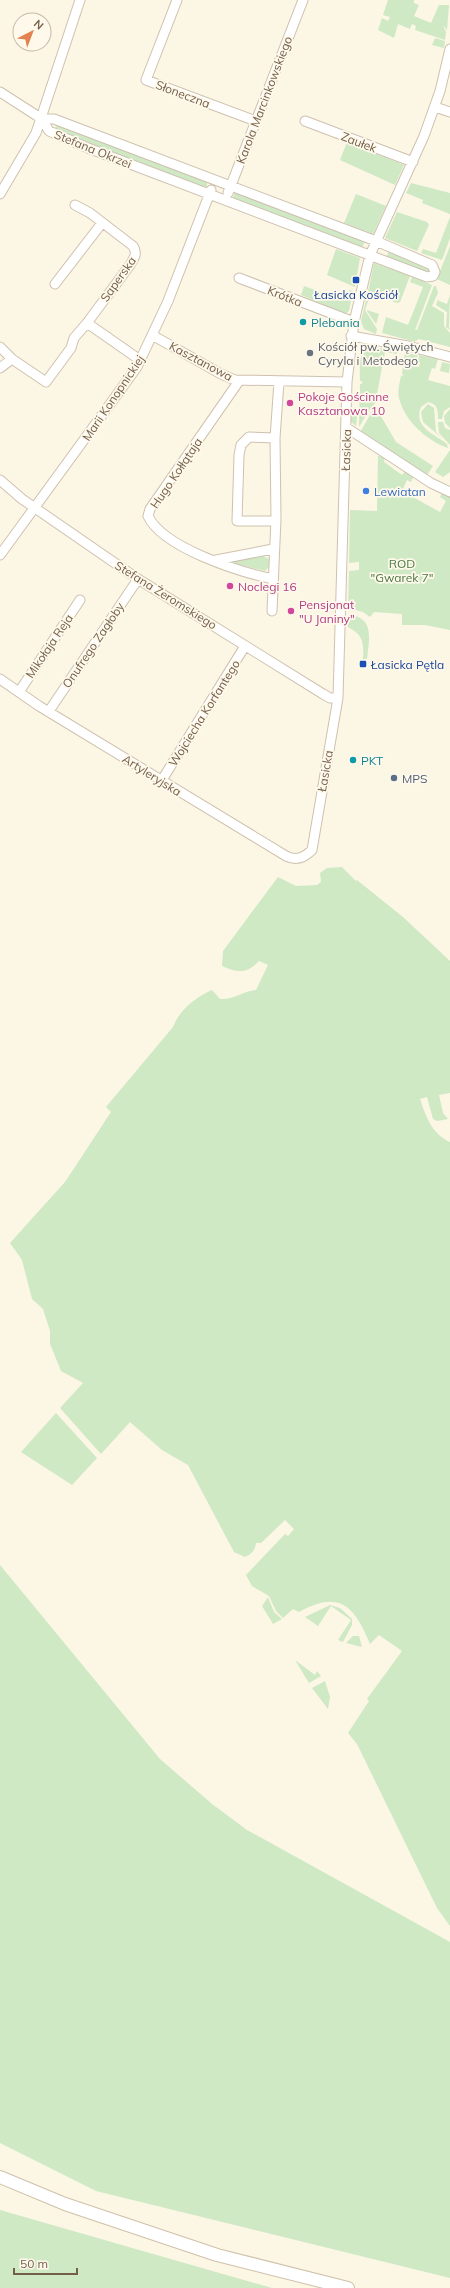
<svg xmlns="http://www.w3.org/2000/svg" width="450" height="2288" viewBox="0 0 450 2288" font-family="Mulish,sans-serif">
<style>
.green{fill:#cee9c4}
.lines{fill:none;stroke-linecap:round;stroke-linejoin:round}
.minor-casing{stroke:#cfc1af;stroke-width:11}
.secondary-casing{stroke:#d0c0a9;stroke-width:14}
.minor{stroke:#fff;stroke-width:9}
.secondary{stroke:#fff;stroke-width:12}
.transit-dot{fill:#1a4fb4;stroke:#fef9eb;stroke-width:1.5}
.culture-dot{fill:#0f9aa8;stroke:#fef9eb;stroke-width:1.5}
.worship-dot{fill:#6b7280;stroke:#fef9eb;stroke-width:1.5}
.hotel-dot{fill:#d1479c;stroke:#fef9eb;stroke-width:1.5}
.shop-dot{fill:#3f7fe0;stroke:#fef9eb;stroke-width:1.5}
.service-dot{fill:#5c6f8a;stroke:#fef9eb;stroke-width:1.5}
.labels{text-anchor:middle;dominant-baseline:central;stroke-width:3.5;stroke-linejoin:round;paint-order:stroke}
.street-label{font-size:12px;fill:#745f4b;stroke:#fef9eb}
.transit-label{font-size:12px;fill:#164399;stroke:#fef9eb}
.culture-label{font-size:12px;fill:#0d838f;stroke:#fef9eb;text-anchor:start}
.worship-label{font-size:12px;fill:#5b616d;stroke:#fef9eb;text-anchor:start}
.hotel-label{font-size:12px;fill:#b23c85;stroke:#fef9eb;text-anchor:start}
.shop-label{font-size:12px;fill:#366cbe;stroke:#fef9eb;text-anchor:start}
.park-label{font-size:12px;fill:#4c7943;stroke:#fef9eb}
.service-label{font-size:12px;fill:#4e5e75;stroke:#fef9eb;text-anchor:start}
</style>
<rect width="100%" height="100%" fill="#fcf6e5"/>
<path class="green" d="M388,0H414V3L419,5L414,16L431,23L439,5H449L447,30L443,25L446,32L445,40L415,30L416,26L412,24L410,29L398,24L394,38L378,30L382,18L388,21L390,17L383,15Z
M435,38L445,41L444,48L432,45Z
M59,125L207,181V186L205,188L56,132L55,127Z
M347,142L404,165L395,185L340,160Z
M411,183L450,193V214L422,203L423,200L406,193Z
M235,193H237L365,241L362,248L237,201L233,197Z
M356,194L386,206L373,234L344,223Z
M397,212L427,222L429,225L417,251L385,238Z
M450,217V238L442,260L421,253L423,249L436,253Z
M450,246V285L437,279Z
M336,249L360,258L355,287L327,275Z
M389,250L431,269L429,275L386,259Z
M374,263L410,276L400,302L397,303L368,292Z
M412,277L432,285L415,330H417L434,286H436L438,293L432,306L444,313V326L450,333V347L419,339L412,343V341L382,333L386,317L408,325L423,287L410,282Z
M304,286L345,301L349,290L353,291L349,311L345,314L301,295Z
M450,295L449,327L450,330L446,327L447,312L436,305L438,299L439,301L447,304Z
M367,296H370L365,310L377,329L376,334L364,329L361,321Z
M367,310L379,314L376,324L367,311Z
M367,346L398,351L397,354L385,352L377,394L390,396C373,398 367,415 359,427L360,384H362V381H360C360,370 358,354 367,346Z
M405,353L418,355L413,366L403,363Z
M419,355L438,359L435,369L432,368L428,380L450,386V407L444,411L442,419H438C438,410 438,404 428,402L421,407C413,427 434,434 447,444L448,448C427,441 404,420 399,398C397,391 400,382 401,376L404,375L402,374L403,365L419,367L420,363L418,362Z
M442,362L450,364L449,373L440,371Z
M428,404L434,408L436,432L443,439L423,422L421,412Z
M375,406L396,442L433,466L427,475L361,431Z
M450,409V428L445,423L444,416Z
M348,410H358L356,426L349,420Z
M438,422H443L445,428L450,430V445L439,433Z
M450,450V472L443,477L435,472Z
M378,456L385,457L384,462L402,475L406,470L414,476L411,482L407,480L402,491L440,512L446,501L440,497L442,493L450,496V630L425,625H402V614L374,612L370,617L363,612L348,608L349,571L359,570V562L349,563L350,510L377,511Z
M263,556L269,559V567L265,571L229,562Z
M350,615C375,618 369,640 367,659H363C364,642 363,635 348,627L347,618Z
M342,867L356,881L357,880L403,917L450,961V1093L439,1095L443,1113L448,1119L437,1121L433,1119L427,1097L420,1099C426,1117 432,1134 450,1142V1926L437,1908L357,1744L348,1733L369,1701L367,1699L402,1651L379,1635L370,1644C354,1605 339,1590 299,1612L293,1609L283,1618L276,1611L269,1596L252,1586L246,1575L285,1534L288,1536L294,1529L285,1520L261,1543H256C255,1550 252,1554 245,1557L234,1552L188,1465L162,1450L130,1422L101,1454L60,1408L83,1383L61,1371L50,1344V1331L43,1309L32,1299L22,1260L10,1243L65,1182L111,1112L106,1107L173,1027C180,1009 195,998 212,990L220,999C234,1000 243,991 256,990L268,965L259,961C247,974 237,973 222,966L223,951L278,877L296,886L317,885L321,882L320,873L327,868Z
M56,1413L97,1458L72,1485L21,1452Z
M0,1565L160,1759L212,1804L247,1830L450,1942V2278L96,2191L0,2143Z
M268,1597L274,1612L282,1619L273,1624L262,1606Z
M330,1605L340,1608L352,1619V1625L343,1642L338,1640L351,1620L331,1606L318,1626L305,1617Z
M353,1636H359L362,1647L346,1643Z
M295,1660L315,1675L317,1671L321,1676L309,1683Z
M325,1681L330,1697L328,1709L312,1688Z
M0,2210L272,2288H0Z"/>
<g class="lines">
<g class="minor-casing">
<path id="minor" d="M177,0L146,80L256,121
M0,92L42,119L49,131L88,148L427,277L433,276L435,272L432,265L376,241L54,119H42
M435,107L450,112
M305,121L413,162
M228,193L303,0
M0,194L36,133L80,0
M75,205L90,213L133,246C138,254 134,258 130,265L87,323L140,360
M239,278L354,322
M55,284L102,223
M152,335L221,374L235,380L347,382
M351,336L408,346L450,357
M0,347L12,359L46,382L71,348L74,338L87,323
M0,368L12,359
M239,381L150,509L148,516C163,548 240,572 273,579
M347,428L431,483L450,492
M275,438L249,437L241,445L239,455L237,521H276
M0,480L22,499L138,579L323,694L330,698H338
M0,555L137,367L168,301L211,190
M216,560L273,549
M272,611L276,519L275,438L279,382
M0,679L39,706L286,856C296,861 304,858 312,850L338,698L347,382L354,322L370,255L424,136L440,91L450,49
M19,692L80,600
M49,711L138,579
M162,780L245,646"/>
</g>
<g class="secondary-casing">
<path id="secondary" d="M0,2177L65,2204L217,2255L348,2288"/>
</g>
<use href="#minor" class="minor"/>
<use href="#secondary" class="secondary"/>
</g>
<g class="transit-dot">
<rect x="352" y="276" width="8" height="8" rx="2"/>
<rect x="359" y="660" width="8" height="8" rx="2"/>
</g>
<g class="culture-dot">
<circle cx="303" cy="322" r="4"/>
<circle cx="353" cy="760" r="4"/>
</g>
<circle class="worship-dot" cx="310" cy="353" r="4"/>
<g class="hotel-dot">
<circle cx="290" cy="403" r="4"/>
<circle cx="230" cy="586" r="4"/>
<circle cx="291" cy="611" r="4"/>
</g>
<circle class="shop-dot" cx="366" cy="491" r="4"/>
<circle class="service-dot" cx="394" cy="778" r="4"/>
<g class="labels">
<g class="street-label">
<text transform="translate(183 94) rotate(21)">Słoneczna</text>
<text transform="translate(264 100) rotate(-69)">Karola Marcinkowskiego</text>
<text transform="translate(359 142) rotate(21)">Zaułek</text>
<text transform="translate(93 149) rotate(22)">Stefana Okrzei</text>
<text transform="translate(118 279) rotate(-55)">Saperska</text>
<text transform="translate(285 296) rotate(22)">Krótka</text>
<text transform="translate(201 361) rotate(28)">Kasztanowa</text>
<text transform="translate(113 398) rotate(-56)">Marii Konopnickiej</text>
<text transform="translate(346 450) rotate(-88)">Łasicka</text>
<text transform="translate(176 473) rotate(-56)">Hugo Kołłątaja</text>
<text transform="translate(166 595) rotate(32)">Stefana Żeromskiego</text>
<text transform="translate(93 645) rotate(-56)">Onufrego Zagłoby</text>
<text transform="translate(49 646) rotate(-56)">Mikołaja Reja</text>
<text transform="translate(204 713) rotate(-58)">Wojciecha Korfantego</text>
<text transform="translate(325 771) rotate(-80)">Łasicka</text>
<text transform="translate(152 775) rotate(32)">Artyleryjska</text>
</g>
<g class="transit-label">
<text x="356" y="294">Łasicka Kościół</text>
<text x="371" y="664" text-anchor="start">Łasicka Pętla</text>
</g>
<g class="culture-label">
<text x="311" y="322">Plebania</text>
<text x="361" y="760">PKT</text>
</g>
<g class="worship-label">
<text x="318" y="346">Kościół pw. Świętych<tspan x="318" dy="14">Cyryla i Metodego</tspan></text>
</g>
<g class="hotel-label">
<text x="298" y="396">Pokoje Gościnne<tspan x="298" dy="14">Kasztanowa 10</tspan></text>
<text x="238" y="586">Noclegi 16</text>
<text x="299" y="604">Pensjonat<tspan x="299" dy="14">"U Janiny"</tspan></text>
</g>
<g class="shop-label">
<text x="374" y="491">Lewiatan</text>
</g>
<g class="park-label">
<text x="402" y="563">ROD<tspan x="402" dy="14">"Gwarek 7"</tspan></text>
</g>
<g class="service-label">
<text x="402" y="778">MPS</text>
</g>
</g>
<g transform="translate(32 32) rotate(42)"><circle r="19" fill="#fef9eb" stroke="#c7bbab"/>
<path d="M0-3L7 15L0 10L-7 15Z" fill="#e2824e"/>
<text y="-6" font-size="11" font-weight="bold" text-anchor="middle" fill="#745f4b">N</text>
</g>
<path d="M14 2268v6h63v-6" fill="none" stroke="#745f4b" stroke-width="2"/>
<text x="20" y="2268" font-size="12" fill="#745f4b" stroke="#fef9eb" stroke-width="3" paint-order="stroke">50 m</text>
</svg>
